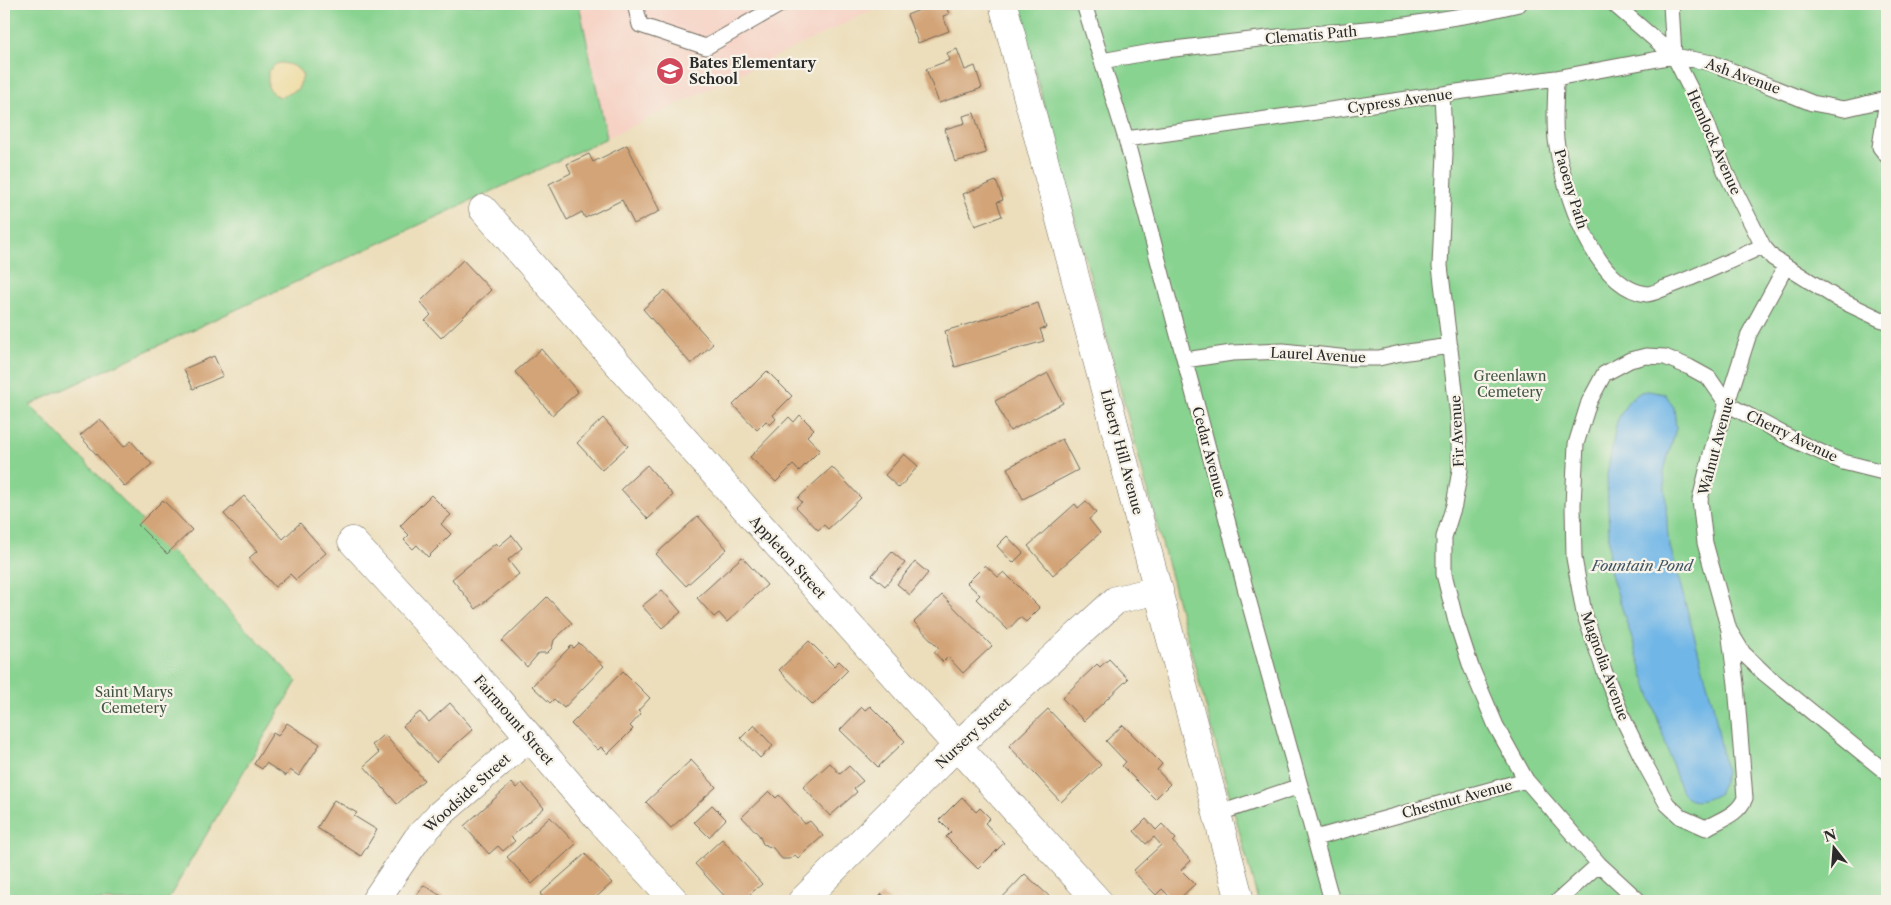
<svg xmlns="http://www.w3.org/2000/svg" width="1891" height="905" viewBox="0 0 1891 905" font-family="'Libre Caslon Text',serif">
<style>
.built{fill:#f6d2c4}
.green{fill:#88d390;stroke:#5a7f5e}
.sand{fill:#eeda9e;stroke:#8c8264}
.water{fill:#70b6e7;stroke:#4e7089}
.building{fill:#d3a478}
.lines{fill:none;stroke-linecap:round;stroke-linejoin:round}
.lane-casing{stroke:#6f6a5d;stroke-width:17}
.street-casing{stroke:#6f6a5d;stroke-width:29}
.secondary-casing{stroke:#6f6a5d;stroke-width:29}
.lane{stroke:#fff;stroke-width:15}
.street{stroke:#fff;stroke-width:28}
.secondary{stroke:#fff;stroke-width:28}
.labels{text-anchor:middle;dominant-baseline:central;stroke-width:4.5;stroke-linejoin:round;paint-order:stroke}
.street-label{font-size:14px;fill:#2b2b2b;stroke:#f7f3e8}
.poi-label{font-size:14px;font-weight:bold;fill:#2b2b2b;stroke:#f7f3e8;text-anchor:start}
.park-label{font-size:14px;fill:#425544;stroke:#f7f3e8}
.water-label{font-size:15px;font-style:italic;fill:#405563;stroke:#f7f3e8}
</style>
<rect width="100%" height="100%" fill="#f7f3e8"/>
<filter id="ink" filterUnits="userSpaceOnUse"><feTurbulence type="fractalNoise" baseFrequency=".02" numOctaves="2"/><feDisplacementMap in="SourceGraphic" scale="10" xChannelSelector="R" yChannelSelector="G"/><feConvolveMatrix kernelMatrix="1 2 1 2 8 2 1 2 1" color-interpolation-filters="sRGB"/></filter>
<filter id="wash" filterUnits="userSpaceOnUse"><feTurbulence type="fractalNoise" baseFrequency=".0096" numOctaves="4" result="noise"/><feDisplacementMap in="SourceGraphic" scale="20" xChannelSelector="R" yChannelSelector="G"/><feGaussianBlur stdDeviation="1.12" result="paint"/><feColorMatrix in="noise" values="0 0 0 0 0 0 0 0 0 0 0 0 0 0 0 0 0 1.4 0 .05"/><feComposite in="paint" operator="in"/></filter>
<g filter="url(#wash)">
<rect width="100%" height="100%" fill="#ecdebb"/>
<path class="built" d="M579,4H885L607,138Z"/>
<path class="green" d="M4,4H579L607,138L30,405L297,681L167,901H4Z
M1017,4H1887V901H1258Z"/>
<path class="sand" d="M281,63C290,64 299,67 303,76L298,89L281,97L273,94L268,87V71L276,64Z"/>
<path class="water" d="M1648,391L1665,394L1674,408L1676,428L1664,471L1668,539L1714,709L1726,773L1719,793C1709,799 1693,806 1684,795C1681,791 1679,784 1677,779L1610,571L1607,474L1617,421L1629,400L1641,392Z"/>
<g id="blocks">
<path class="building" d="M919,4H945L949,14L943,16L949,31L918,43L907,15L922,9Z
M957,49L965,70L975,66L982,88L939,103L926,69L950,60L947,53Z
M974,113L986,153L955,162L945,129L965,123L963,116Z
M627,145L660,211L634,224L622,200L585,218L582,212L567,220L549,184L571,173L567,164L589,154L593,162Z
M996,181L1003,200L997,202L1002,216L975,226L963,194Z
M463,260L491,290L441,338L425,321L431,315L420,302Z
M665,290L713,344L691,364L643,309Z
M1038,303L1046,328L1040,329L1044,341L955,367L945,331Z
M541,349L578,392L552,415L515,372Z
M214,356L223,376L193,389L184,369Z
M767,371L792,396L773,415L776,419L770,425L766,421L757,430L733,405Z
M1048,373L1063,403L1010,431L995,401Z
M800,415L814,429L807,436L820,450L799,471L793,465L776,482L750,457L789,417L794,422Z
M603,418L628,446L602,470L577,443Z
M100,419L124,447L131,441L152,464L125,487L80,436Z
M1062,439L1078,470L1023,499L1007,468Z
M904,454L918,466L899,488L885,475Z
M647,465L673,495L648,519L621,489Z
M832,467L861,498L828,529L824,525L818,530L796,507L802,502L798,498Z
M431,495L451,515L441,524L451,534L428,557L417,545L413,549L404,540L409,535L400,526Z
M244,496L283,539L300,523L326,553L296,580L290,574L275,587L249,558L257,551L224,514Z
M163,500L192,530L167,554L138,525Z
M1086,501L1096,513L1089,519L1100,533L1053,575L1028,546L1075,504L1078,508Z
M698,516L727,549L686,586L656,554Z
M512,535L522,548L508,560L519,574L476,609L452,579L496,543L499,546Z
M1007,536L1023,553L1013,563L997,546Z
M892,552L905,563L885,586L872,575Z
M742,557L767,585L727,622L719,613L714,617L697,598Z
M915,562L928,573L910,595L897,584Z
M985,565L998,577L1004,572L1040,608L1026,622L1020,617L1008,630L976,599L980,595L967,583Z
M662,590L681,612L662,628L642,606Z
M942,595L992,646L963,673L948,657L943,662L934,652L939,648L914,622Z
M547,597L572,623L554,640L552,648L547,653H539L527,667L502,641Z
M809,641L834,666L839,661L848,670L813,705L779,670Z
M579,643L604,666L564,708L554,699L550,703L532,686L571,646L574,648Z
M1109,659L1128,679L1084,721L1062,698L1097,664L1100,667Z
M623,671L650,698L638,711L641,714L630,726L633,729L608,754L601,747L598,750L571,724Z
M450,703L473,729L436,762L403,726L420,712L429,722Z
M870,706L905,741L878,767L840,730L862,707L865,710Z
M1048,709L1101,765L1061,802L1009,746Z
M287,723L320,744L299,776L290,770L286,776L266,763L262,769L254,764L273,733L278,736Z
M754,725L773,746L760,758L741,738Z
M1123,725L1162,764L1157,770L1170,784L1155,799L1122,766L1126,762L1106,741Z
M384,734L424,780L397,804L364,766L379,753L372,745Z
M691,760L716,787L671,828L646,802Z
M830,763L840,774L849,766L863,781L854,788L857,792L830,816L803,787Z
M512,783L516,788L522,783L544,808L511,837L515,841L503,851L498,846L489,854L464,826Z
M769,791L776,798L779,795L805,824L810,821L823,836L798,858L795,855L789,859H782L773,848L763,844L759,835L742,817Z
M962,797L976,812L980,808L990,818L985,823L1004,843L978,869L946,837L951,832L939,820Z
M334,800L357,813L354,816L377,830L361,856L317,828Z
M712,805L726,819L709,837L694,822Z
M550,817L576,844L532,884L507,857Z
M1146,819L1156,830L1162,824L1176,839L1173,842L1191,861L1181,870L1195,884L1177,901H1174L1162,889L1156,895L1133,871L1161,845L1154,837L1146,844L1134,831Z
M722,839L762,884L750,894L756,900L754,901H729L695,864Z
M585,854L612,883L592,901H547L540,894Z
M1025,874L1050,897L1046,901H999Z
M424,885L449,901H413Z
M882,894L890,901H875Z"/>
</g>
</g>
<g filter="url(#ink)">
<use href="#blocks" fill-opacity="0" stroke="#6f6a5d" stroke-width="1"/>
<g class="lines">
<g class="lane-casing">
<path id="lane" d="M635,4L640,25L706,47L781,4
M1084,4L1126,139L1247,595L1332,901
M1614,4L1674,56L1712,63L1812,103L1844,109L1887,99L1880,147L1887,156
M1671,4L1674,56L1704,116L1725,171L1763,246L1773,258L1838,299L1880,319L1887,321
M1102,61L1157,51L1268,38L1399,26L1475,14L1519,4
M1556,78C1556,99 1553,126 1557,146C1564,191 1594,288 1647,294C1652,294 1660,290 1665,288C1698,276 1730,261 1763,246
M1442,95L1445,153L1440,266L1458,416L1460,470L1454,505L1444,537V574L1455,618L1471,667L1496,726L1526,780L1599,864L1639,901
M1126,139L1556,78L1674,56
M1786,266L1749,334L1712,450L1700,500L1705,543L1729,630L1743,653L1765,674L1887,773
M1185,360L1232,353L1283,351L1349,358H1379L1401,353L1450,346
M1729,630L1736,684L1745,798C1738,815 1721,819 1706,828L1681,817L1667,804L1646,766L1625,723L1605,673L1584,613L1574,558L1573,505L1576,444L1589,402L1604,374L1630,360L1646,356L1665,357L1689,367L1709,378L1727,404L1798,442L1843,462L1887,473
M1217,814L1300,786
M1315,838L1526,780
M1558,901L1599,864"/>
</g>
<g class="street-casing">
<path id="street" d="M483,209C685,442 890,673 1098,901
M352,541L498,700L599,819L675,901
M375,901L417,839L439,815L529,737
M802,901L957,746L1116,600L1159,590"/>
</g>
<g class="secondary-casing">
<path id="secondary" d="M1003,4L1240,901"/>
</g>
<use href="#lane" class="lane"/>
<use href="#street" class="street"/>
<use href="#secondary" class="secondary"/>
</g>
</g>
<defs>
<g id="school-disc" transform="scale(1.4375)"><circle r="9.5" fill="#d1495b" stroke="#f7f3e8"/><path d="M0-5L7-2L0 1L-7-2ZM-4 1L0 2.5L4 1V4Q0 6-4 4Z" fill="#fff"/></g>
</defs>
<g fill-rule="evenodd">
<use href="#school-disc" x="670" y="71"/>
</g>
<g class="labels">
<g class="street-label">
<text transform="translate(1311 35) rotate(-5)">Clematis Path</text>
<text transform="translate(1743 76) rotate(20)">Ash Avenue</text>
<text transform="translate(1400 101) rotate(-8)">Cypress Avenue</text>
<text transform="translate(1714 142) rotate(66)">Hemlock Avenue</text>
<text transform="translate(1571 189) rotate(73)">Paoeny Path</text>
<text transform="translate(1318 355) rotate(3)">Laurel Avenue</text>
<text transform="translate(1457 431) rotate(-93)">Fir Avenue</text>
<text transform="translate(1792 436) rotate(26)">Cherry Avenue</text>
<text transform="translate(1716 446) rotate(-75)">Walnut Avenue</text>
<text transform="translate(1122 452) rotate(75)">Liberty Hill Avenue</text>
<text transform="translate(1209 452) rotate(75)">Cedar Avenue</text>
<text transform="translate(788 557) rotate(48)">Appleton Street</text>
<text transform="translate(1605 666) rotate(70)">Magnolia Avenue</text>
<text transform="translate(514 720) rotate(49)">Fairmount Street</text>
<text transform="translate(973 733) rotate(-43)">Nursery Street</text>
<text transform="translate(467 793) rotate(-42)">Woodside Street</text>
<text transform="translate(1457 799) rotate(-15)">Chestnut Avenue</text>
</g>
<g class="poi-label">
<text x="689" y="63">Bates Elementary<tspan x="689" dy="16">School</tspan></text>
</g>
<g class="park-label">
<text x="1510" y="376">Greenlawn<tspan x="1510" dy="16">Cemetery</tspan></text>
<text x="134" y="692">Saint Marys<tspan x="134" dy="16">Cemetery</tspan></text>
</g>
<g class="water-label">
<text x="1642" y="565">Fountain Pond</text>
</g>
</g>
<rect width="1891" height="905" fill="none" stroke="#f7f3e8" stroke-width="20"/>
<g transform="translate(1834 848) rotate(343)" stroke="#f7f3e8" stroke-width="4" paint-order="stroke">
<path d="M0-4L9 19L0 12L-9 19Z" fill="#2b2b2b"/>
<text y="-8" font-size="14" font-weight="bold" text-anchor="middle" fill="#2b2b2b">N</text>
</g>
</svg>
